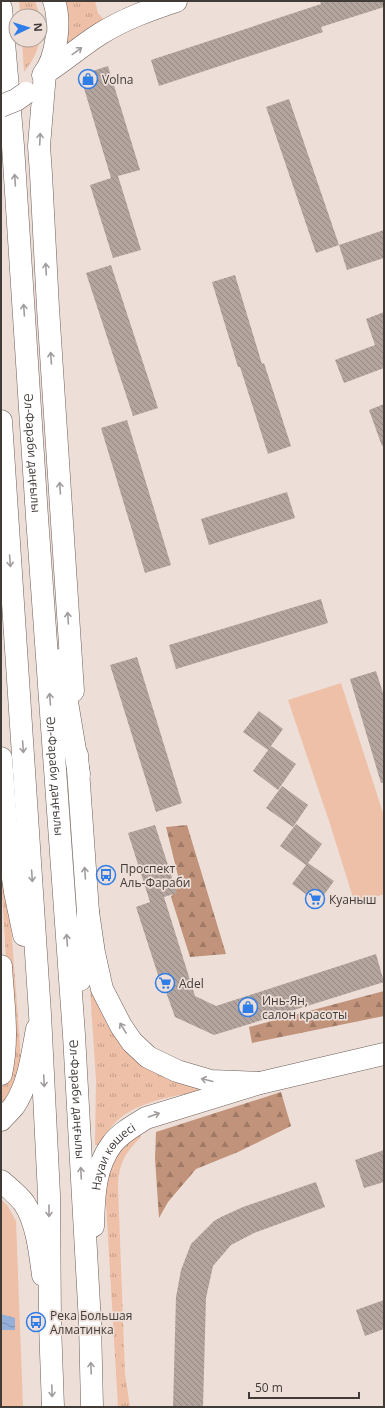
<svg xmlns="http://www.w3.org/2000/svg" width="385" height="1408" viewBox="0 0 385 1408" font-family="'Open Sans',sans-serif">
<style>
.grass{fill:url(#grass-tufts)}
.forest{fill:url(#forest-firs)}
.green{fill:#eec0a7}
.water{fill:url(#water-waves)}
.building{fill:url(#building-back-hatch)}
.lines{fill:none;stroke-linecap:round;stroke-linejoin:round}
.secondary-casing{stroke:#6c5f59;stroke-width:23}
.primary-casing{stroke:#6c5f59;stroke-width:23}
.secondary{stroke:#fff;stroke-width:22}
.primary{stroke:#fff;stroke-width:22}
.secondary-bridge-casing{stroke:#6c5f59;stroke-width:23;stroke-linecap:butt}
.secondary-bridge{stroke:#fff;stroke-width:22}
.oneway{stroke:#a09d9c}
.labels{text-anchor:middle;dominant-baseline:central;stroke-width:3.5;stroke-linejoin:round;paint-order:stroke}
.poi-label{font-size:12px;fill:#413b38;stroke:#edded7;text-anchor:start}
.street-label{font-size:12px;fill:#413b38;stroke:#edded7}
</style>
<defs>
<pattern id="grass-tufts" width="24" height="20" patternUnits="userSpaceOnUse"><rect width="24" height="20" fill="#eec0a7"/><path d="M3 7l-1-3M5 7V3M7 7l1-3M15 17l-1-3M17 17v-4M19 17l1-3" fill="none" stroke="#c29d89"/></pattern>
<pattern id="forest-firs" width="22" height="20" patternUnits="userSpaceOnUse"><rect width="22" height="20" fill="#c1937a"/><path d="M5 1l3.5 6h-7zM16 11l3.5 6h-7z" fill="#9e7965"/></pattern>
<pattern id="water-waves" width="16" height="10" patternUnits="userSpaceOnUse"><rect width="16" height="10" fill="#94b0d9"/><path d="M0 5q4-4 8 0t8 0" fill="none" stroke="#7a90b1"/></pattern>
<pattern id="building-back-hatch" width="6" height="6" patternUnits="userSpaceOnUse"><rect width="6" height="6" fill="#b3a59e"/><path d="M-1 5l2 2M0 0l6 6M5-1l2 2" fill="none" stroke="#938882"/></pattern>
</defs>
<rect width="100%" height="100%" fill="#edded7"/>
<path class="grass" d="M19,1H35L40,16H20Z
M64,1H95L98,13L105,21L62,51Z
M22,40H40C37,53 32,62 24,72Z
M1,822L8,886L20,1045L21,1073L1,1107V1089L7,1079L11,1043L1,874Z
M90,988L107,1025L121,1044L227,1087C194,1093 146,1097 120,1118C111,1126 104,1135 98,1145H95L96,1080Z
M140,1128L141,1137C125,1153 119,1163 118,1186L125,1374L130,1407H118L105,1186L115,1153Z"/>
<path class="forest" d="M187,825L226,954L190,957L171,897L180,884L166,827Z
M384,991V1016L252,1043L249,1027Z
M281,1092L291,1126L238,1152L196,1169L168,1202L159,1218L155,1158L156,1132Z"/>
<path class="green" d="M341,683L384,816V894L355,904L330,824L288,700Z
M1,1199L7,1205L16,1221L23,1407H1Z"/>
<path class="water" d="M1,1314L15,1318V1330H1Z"/>
<path class="building" d="M320,1H384V7L321,27L323,32L159,86L151,60L321,4Z
M108,66L140,170L118,176L141,250L113,258L90,185L111,178L80,75Z
M289,99L339,245L316,253L266,107Z
M384,230V258L347,270L339,245Z
M111,265L158,408L133,416L86,273Z
M235,275L262,364L264,363L291,446L268,454L240,367H238L212,282Z
M384,312V368L344,383L335,360L375,345L366,319Z
M384,404V445L382,446L369,410Z
M127,420L171,565L145,573L101,428Z
M287,492L295,518L209,545L201,519Z
M321,599L328,623L176,669L169,645Z
M137,657L182,803L156,812L110,665Z
M376,671L384,696V783H381L350,679Z
M259,711L283,729L268,750L243,732Z
M271,746L296,764L278,790L253,771Z
M282,786L308,805L293,827L266,808Z
M296,824L322,844L308,863L334,881L318,903L292,884L306,865L280,846Z
M155,825L177,893L164,897L195,996L216,1006L376,954L384,982L214,1035L175,1017L161,978H159L136,907L150,902L128,833Z
M384,1150V1182L364,1188L355,1160Z
M316,1182L325,1207L254,1233L231,1245L213,1266L206,1298L203,1407H173L176,1297L181,1270L191,1244L214,1221L221,1217L243,1207Z
M384,1300V1329L365,1336L356,1310Z"/>
<g class="lines">
<g class="secondary-casing">
<g id="secondary">
<path d="M45,73L39,146L41,174L48,308L73,691"/>
<path d="M45,73C64,61 81,46 100,34C124,19 149,10 176,1"/>
<path d="M43,75C57,58 61,21 54,1"/>
<path d="M77,755L88,912L94,953L102,989L121,1026L132,1042L148,1057L177,1071L211,1081L260,1083"/>
<path d="M1,966C3,1002 9,1039 1,1074"/>
<path d="M1,1120C5,1115 10,1111 14,1106C29,1084 32,1055 37,1029"/>
<path d="M1,1181C9,1188 18,1195 24,1203C37,1222 40,1253 43,1275"/>
<path id="s1" d="M93,1226C94,1197 94,1168 112,1144C120,1133 135,1125 146,1118L260,1083L384,1054"/>
</g>
</g>
<g class="primary-casing">
<g id="primary">
<path id="s2" d="M1,8L13,146L37,517L74,1035L90,1323L92,1407"/>
<path d="M1,421L40,1014L49,1195L50,1324L53,1407"/>
<path d="M60,660L79,774"/>
<path d="M1,758L7,836L15,892L24,935"/>
<path d="M80,980L88,912"/>
</g>
</g>
<use href="#secondary" class="secondary"/>
<use href="#primary" class="primary"/>
<g class="secondary-bridge-casing">
<path id="secondary-bridge" d="M1,106L16,100L26,93"/>
</g>
<use href="#secondary-bridge" class="secondary-bridge"/>
</g>
<defs><path id="oneway-shaft" d="M-6 0H5M1.5-3L5.5 0L1.5 3" fill="none" stroke-width="1.6" stroke-linecap="round" stroke-linejoin="round"/></defs>
<g class="oneway">
<use href="#oneway-shaft" transform="translate(77 51) rotate(-36)"/>
<use href="#oneway-shaft" transform="translate(40 139) rotate(-87)"/>
<use href="#oneway-shaft" transform="translate(15 180) rotate(-94)"/>
<use href="#oneway-shaft" transform="translate(46 269) rotate(-93)"/>
<use href="#oneway-shaft" transform="translate(24 310) rotate(-94)"/>
<use href="#oneway-shaft" transform="translate(51 358) rotate(-94)"/>
<use href="#oneway-shaft" transform="translate(60 488) rotate(-94)"/>
<use href="#oneway-shaft" transform="translate(10 561) rotate(86)"/>
<use href="#oneway-shaft" transform="translate(68 618) rotate(-94)"/>
<use href="#oneway-shaft" transform="translate(50 699) rotate(-94)"/>
<use href="#oneway-shaft" transform="translate(23 747) rotate(86)"/>
<use href="#oneway-shaft" transform="translate(85 873) rotate(-94)"/>
<use href="#oneway-shaft" transform="translate(32 876) rotate(86)"/>
<use href="#oneway-shaft" transform="translate(67 940) rotate(-94)"/>
<use href="#oneway-shaft" transform="translate(123 1028) rotate(-122)"/>
<use href="#oneway-shaft" transform="translate(207 1080) rotate(-166)"/>
<use href="#oneway-shaft" transform="translate(44 1081) rotate(87)"/>
<use href="#oneway-shaft" transform="translate(154 1115) rotate(-19)"/>
<use href="#oneway-shaft" transform="translate(81 1173) rotate(-93)"/>
<use href="#oneway-shaft" transform="translate(49 1211) rotate(90)"/>
<use href="#oneway-shaft" transform="translate(91 1368) rotate(-92)"/>
<use href="#oneway-shaft" transform="translate(52 1391) rotate(88)"/>
</g>
<defs>
<g id="shop-ring" transform="scale(1)"><circle r="9.5" fill="#edded7" stroke="#2e7de9" stroke-width="1.5"/><path d="M-5-2.5h2.3a2.7 3.5 0 0 1 5.4 0H5L5.5 6h-11ZM-1.5-2.5h3a1.5 2.3 0 0 0-3 0Z" fill="#2e7de9"/></g>
<g id="bus-ring" transform="scale(1)"><circle r="9.5" fill="#edded7" stroke="#2e7de9" stroke-width="1.5"/><path d="M-5-6H5V4H4V6H2V4H-2V6H-4V4H-5ZM-3.5-4V0h7V-4ZM-3.5 1.2v1.5H-2V1.2ZM2 1.2v1.5H3.5V1.2Z" fill="#2e7de9"/></g>
<g id="supermarket-ring" transform="scale(1)"><circle r="9.5" fill="#edded7" stroke="#2e7de9" stroke-width="1.5"/><path d="M-6-5.5h2.5l.6 2H6L4.5 2H-2.5L-4.4-4H-6ZM-1.5 3.2a1.3 1.3 0 1 0 .1 0ZM3 3.2a1.3 1.3 0 1 0 .1 0Z" fill="#2e7de9"/></g>
</defs>
<g fill-rule="evenodd">
<use href="#shop-ring" x="88" y="79"/>
<use href="#bus-ring" x="106" y="875"/>
<use href="#supermarket-ring" x="315" y="899"/>
<use href="#supermarket-ring" x="165" y="983"/>
<use href="#shop-ring" x="248" y="1007"/>
<use href="#bus-ring" x="36" y="1322"/>
</g>
<g class="labels">
<g class="poi-label">
<text x="102" y="79">Volna</text>
<text x="120" y="868">Проспект<tspan x="120" dy="14">Аль-Фараби</tspan></text>
<text x="329" y="899">Куаныш</text>
<text x="179" y="983">Adel</text>
<text x="262" y="1000">Инь-Ян,<tspan x="262" dy="14">салон красоты</tspan></text>
<text x="50" y="1315">Река Большая<tspan x="50" dy="14">Алматинка</tspan></text>
</g>
<g class="street-label">
<text stroke="none"><textPath href="#s2" startOffset="446">Әл-Фараби даңғылы</textPath></text>
<text stroke="none"><textPath href="#s2" startOffset="770">Әл-Фараби даңғылы</textPath></text>
<text stroke="none"><textPath href="#s2" startOffset="1094">Әл-Фараби даңғылы</textPath></text>
<text stroke="none"><textPath href="#s1" startOffset="75">Науаи көшесі</textPath></text>
</g>
</g>
<rect width="385" height="1408" fill="none" stroke="#413b38" stroke-width="4"/>
<g transform="translate(28 28) rotate(86)"><circle r="19" fill="#edded7" stroke="#a89d97"/>
<path d="M0-3L7 15L0 10L-7 15Z" fill="#2e7de9"/>
<text y="-6" font-size="11" font-weight="bold" text-anchor="middle" fill="#413b38">N</text>
</g>
<path d="M249 1392v6h110v-6" fill="none" stroke="#413b38" stroke-width="2"/>
<text x="255" y="1392" font-size="12" fill="#413b38" stroke="#edded7" stroke-width="3" paint-order="stroke">50 m</text>
</svg>
